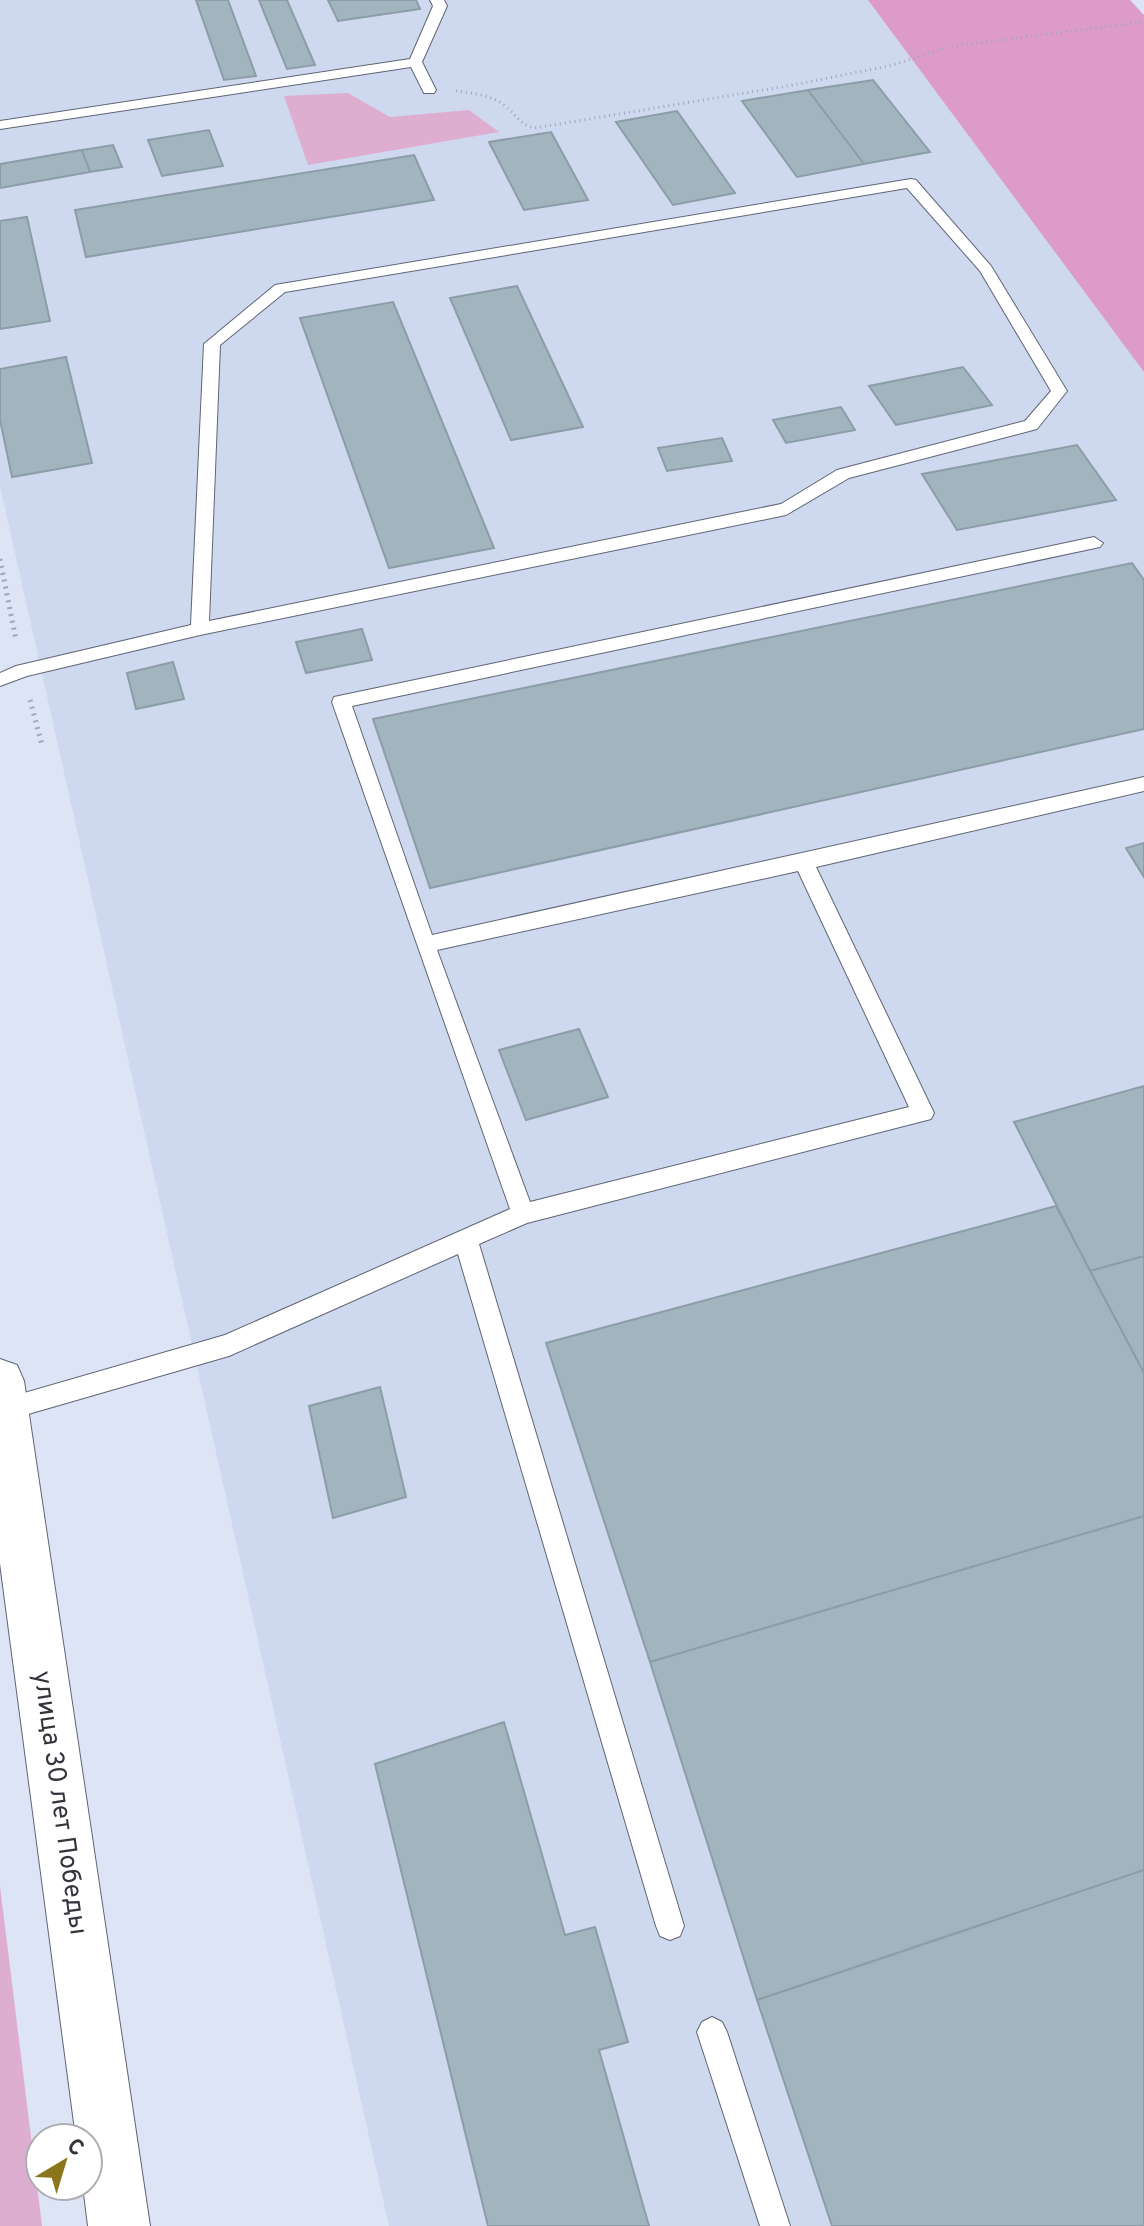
<svg xmlns="http://www.w3.org/2000/svg" width="1144" height="2226" viewBox="0 0 1144 2226" font-family="Overpass,sans-serif">
<style>
.built{fill:#ced8ef}
.green{fill:#deaed1}
.forest{fill:#dd9bcc}
.building{fill:#a2b4be;stroke:#8b9da7;stroke-width:2}
.lines{fill:none;stroke-linecap:round;stroke-linejoin:round}
.lane-casing{stroke:#5f6574;stroke-width:2}
.secondary-casing{stroke:#5f6574;stroke-width:2}
.path-far1{stroke:#a2a7b6;stroke-width:3;stroke-dasharray:1 4;stroke-linecap:butt}
.path{stroke:#a2a7b6;stroke-width:5;stroke-dasharray:2 5;stroke-linecap:butt}
.lane{fill:#fff;fill-rule:evenodd}
.secondary{fill:#fff;fill-rule:evenodd}
.labels{text-anchor:middle;dominant-baseline:central;stroke-width:6;stroke-linejoin:round;paint-order:stroke}
.near-street-label{font-size:26px;fill:#32353c;stroke:#fff}
</style>
<rect width="100%" height="100%" fill="#dde4f6"/>
<path class="built" d="M0,0H929L1144,253V2226H389L0,486Z"/>
<path class="green" d="M348,93L390,117L469,110L499,132L308,165L284,96Z
M0,1886L42,2226H0Z"/>
<path class="forest" d="M868,0H1130L1144,15V372Z"/>
<path class="building" d="M196,0H228L256,76L224,80Z
M259,0H287L315,65L287,69Z
M328,0H416L420,9L338,21Z
M873,80L930,152L864,164L808,90Z
M808,90L864,164L797,177L742,101Z
M677,111L735,193L673,205L616,122Z
M209,130L223,166L162,176L148,140Z
M551,132L588,200L524,210L489,142Z
M113,145L122,167L90,172L82,150Z
M82,150L90,172L0,188V164Z
M414,155L434,200L86,257L75,210Z
M27,217L50,321L0,329V221Z
M517,286L583,427L511,440L450,298Z
M393,302L494,548L389,568L300,318Z
M66,357L92,463L12,477L0,420V369Z
M963,367L992,405L896,425L869,386Z
M841,407L855,430L786,443L773,420Z
M722,438L732,461L667,471L658,448Z
M1077,445L1116,500L957,530L922,474Z
M1132,563L1144,580V729L430,888L373,719Z
M362,629L372,660L306,673L296,642Z
M173,662L184,699L136,709L127,673Z
M1144,843V877L1126,848Z
M579,1029L608,1097L526,1120L499,1050Z
M1144,1086V1256L1090,1271L1014,1122Z
M1056,1206L1144,1373V1516L650,1662L546,1343Z
M1144,1256V1373L1090,1271Z
M380,1387L406,1497L333,1518L309,1406Z
M1144,1516V1870L757,2000L650,1662Z
M504,1722L565,1935L595,1927L628,2042L599,2050L649,2226H488L375,1764Z
M1144,1870V2226H832L757,2000Z"/>
<g class="lines">
<g class="lane-casing">
<path id="lane" d="M430,0H444L447,6L422,62L436,90L434,93H424L411,67L0,129V121L410,59L433,6Z
M911,179L916,180L991,266L1067,391L1037,429L849,478L786,515L200,635L27,676L0,686V673L16,666L191,625L204,344L275,285ZM907,188L980,271L1051,391L1025,421L837,470L781,504L209,621L220,345L285,292Z
M1094,537L1103,543L1100,547L352,706L432,935L1144,777V791L816,867L934,1113L931,1119L527,1223L479,1244L684,1926L680,1936L670,1940L660,1936L656,1926L458,1254L229,1356L4,1421L0,1420V1400L225,1335L510,1209L332,702L334,697ZM798,871L909,1107L530,1202L437,950Z
M712,2017L722,2022L727,2032L790,2226H760L697,2032L702,2022Z"/>
</g>
<g class="secondary-casing">
<path id="secondary" d="M0,1359L17,1365L24,1381L150,2226H88L83,2186H88V2138H76L0,1563Z"/>
</g>
<path class="path-far1" d="M456,91C472,93 492,95 505,106C517,115 519,125 535,128L793,85L889,66L953,46L1144,22"/>
<path class="path" d="M0,559L16,640
M30,700L42,745"/>
<use href="#lane" class="lane"/>
<use href="#secondary" class="secondary"/>
</g>
<g class="labels">
<g class="near-street-label">
<text transform="translate(59 1803) rotate(82)">улица 30 лет Победы</text>
</g>
</g>
<g transform="translate(64 2162) rotate(38)"><circle r="38" fill="#ffffff" stroke="#adaeb1" stroke-width="2"/>
<path d="M0-6L14 30L0 20L-14 30Z" fill="#8b761b"/>
<text y="-12" font-size="22" font-weight="bold" text-anchor="middle" fill="#32353c">С</text>
</g>
</svg>
